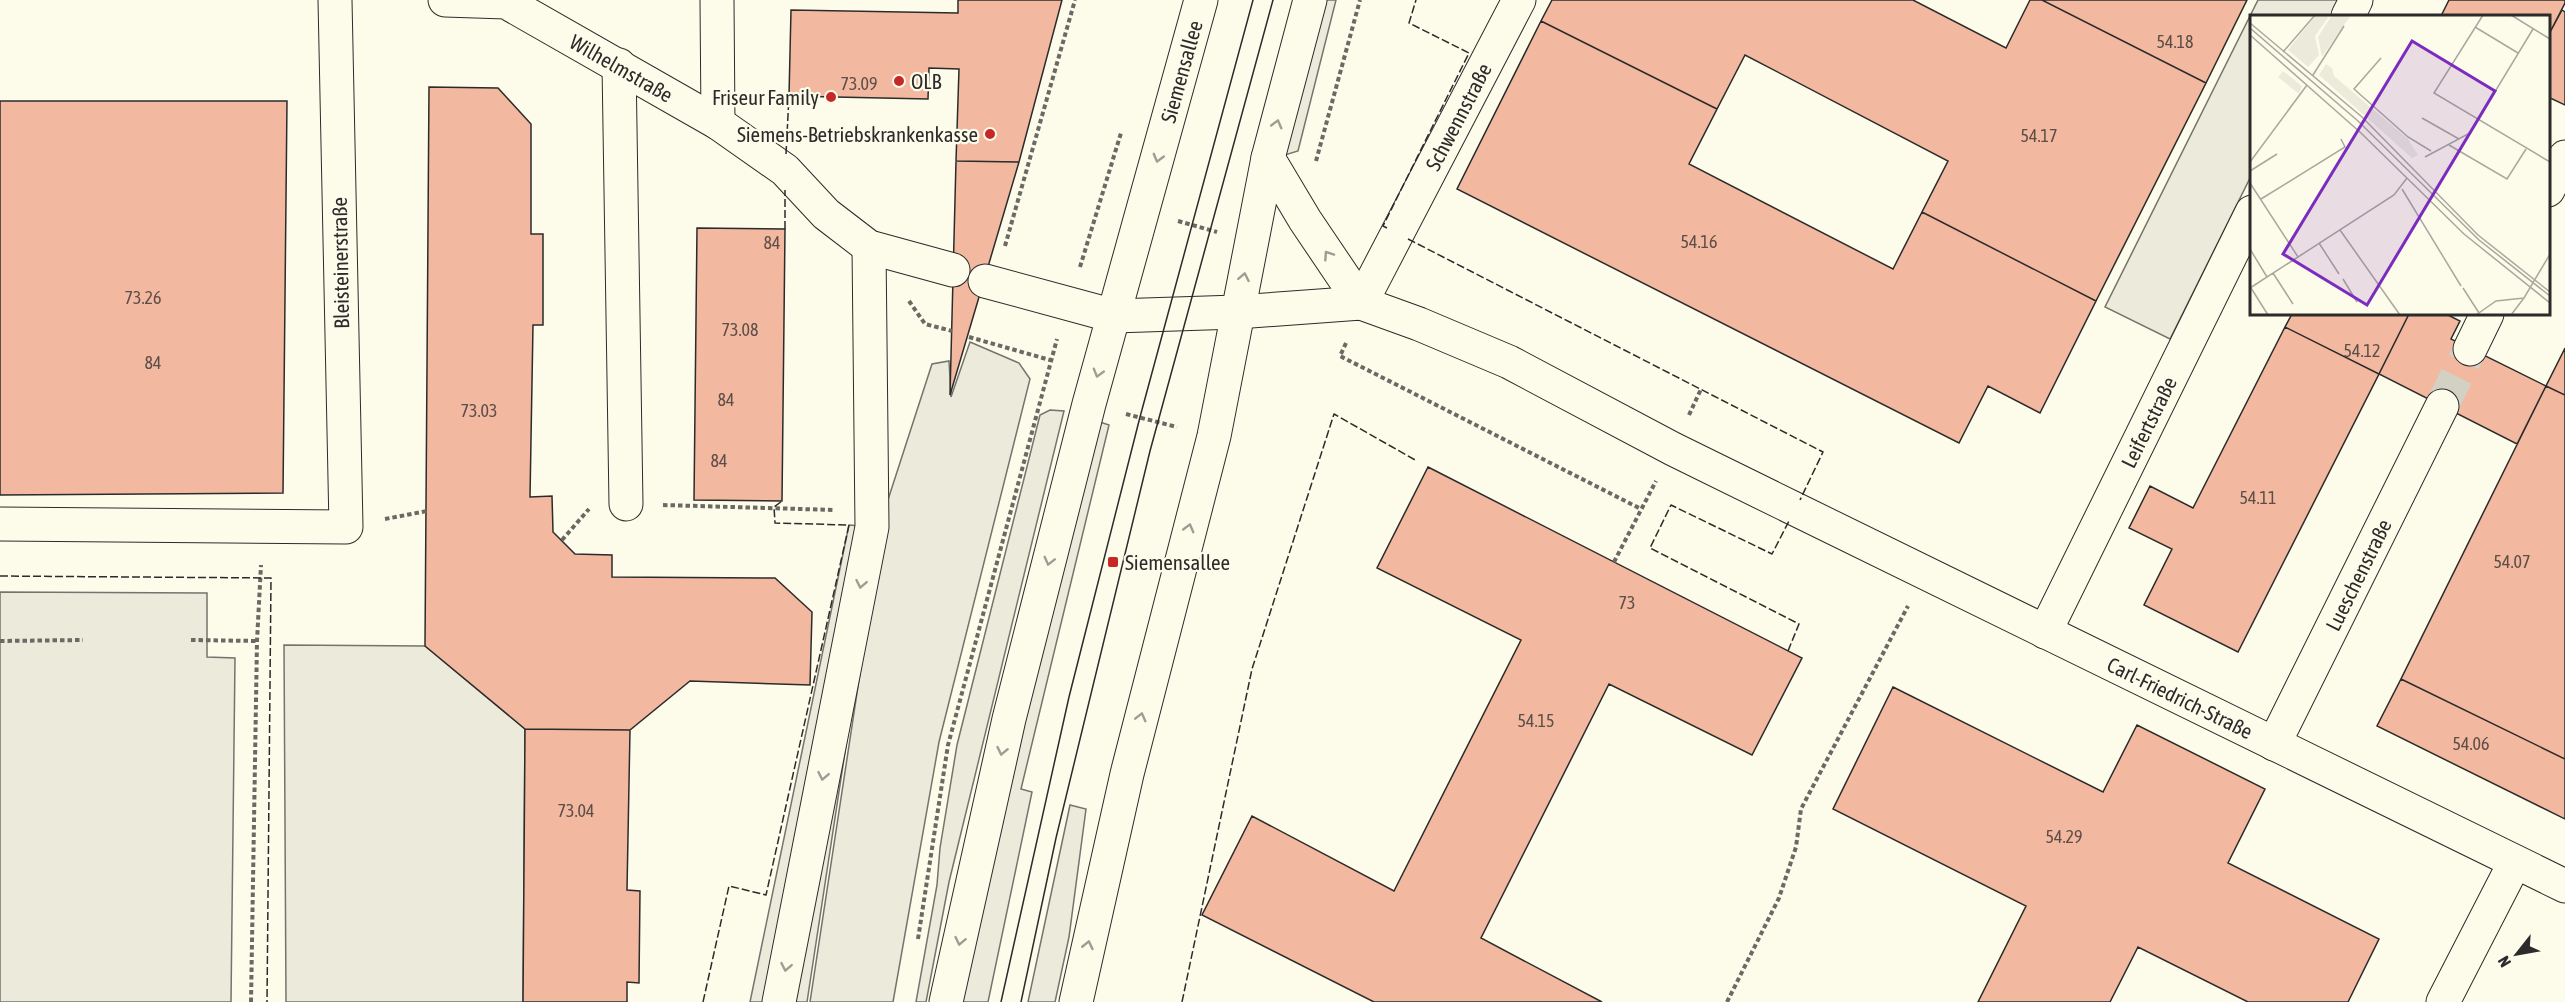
<svg xmlns="http://www.w3.org/2000/svg" width="2565" height="1002" viewBox="0 0 2565 1002" font-family="'Asap Condensed',sans-serif">
<style>
.green{fill:#ecebdb;stroke:#74746e;stroke-width:1.5}
.parking{fill:#eceadb;stroke:#74746e;stroke-width:1.5}
.building{fill:#f2b8a0;stroke:#2b2b2b;stroke-width:1.5}
.lines{fill:none;stroke-linecap:round;stroke-linejoin:round}
.minor-tunnel{stroke:#d3d1c4;stroke-width:33;stroke-dasharray:33 16;stroke-linecap:butt}
.minor-casing{stroke:#2b2b2b;stroke-width:35}
.major-casing{stroke:#2b2b2b;stroke-width:35}
.path{stroke:#6a6964;stroke-width:4;stroke-dasharray:4.5 3;stroke-linecap:butt}
.minor{stroke:#fdfbea;stroke-width:33}
.major{stroke:#fdfbea;stroke-width:33}
.tram{stroke:#2b2b2b;stroke-width:1.5}
.fence{stroke:#2b2b2b;stroke-width:1.5;stroke-dasharray:8 3;stroke-linecap:butt}
.oneway{stroke:#9e9d94}
.poi-dot{fill:#c62828;stroke:#fdfbea;stroke-width:2}
.labels{text-anchor:middle;dominant-baseline:central;stroke-width:4.5;stroke-linejoin:round;paint-order:stroke}
.number-label{font-size:18px;fill:#5d4e48}
.street-label{font-size:21px;fill:#2b2b2b;stroke:#fdfbea}
.poi-label{font-size:21px;fill:#2b2b2b;stroke:#fdfbea;text-anchor:start}
.inset-road{fill:none;stroke:#a9a89e;stroke-width:1.5}
.view{fill:#7b2cbf;fill-opacity:0.15;stroke:#7b2cbf;stroke-width:3}
.inset-edge{fill:none;stroke:#2b2b2b;stroke-width:3}
</style>
<rect width="100%" height="100%" fill="#fdfbea"/>
<path class="green" d="M970,342L1019,363L1030,379L939,742L893,1002H810L885,509L932,364L949,361L951,397Z
M1050,410L1064,411L949,882L926,1002H916L937,885L940,848L957,745L1040,415Z
M1097,421L1109,425L1021,789L1032,792L988,1002H961L1007,788Z
M1070,805L1086,809L1069,937L1055,1002H1028Z"/>
<path class="parking" d="M1323,0H1336L1298,151L1285,155Z
M2258,0H2339L2331,16H2252L2251,176L2170,339L2105,307Z
M849,525L872,527L875,555L807,1002H750Z
M0,592L207,593V657L235,658L231,1002H0Z
M284,645L425,646L525,729L523,1002H286Z"/>
<path class="building" d="M958,0H1062L1019,162L956,161L959,69L929,68L928,99L789,96L791,10L958,13Z
M1552,0H1913L2006,48L2030,0H2042L2206,83L2096,301L1922,212L1948,161L1745,55L1717,109L1541,21Z
M2042,0H2247L2206,83Z
M2449,0H2565V3L2548,36V16H2441Z
M2562,10L2565,12V105L2548,97V36Z
M1541,21L1717,109L1689,164L1893,269L1922,212L2096,301L2040,413L1988,386L1959,443L1457,189Z
M429,87L498,88L531,124V234H543V325H533L530,497L552,496L553,532L575,554L612,555V577L775,578L812,612L810,685L690,681L630,730L525,729L425,646Z
M0,101H287L283,493L0,495Z
M956,161L1019,162L950,395Z
M697,228L785,229L782,501L694,500Z
M2292,314H2409L2379,374L2285,327Z
M2409,314H2446L2460,321L2451,339L2546,386L2517,444L2379,374Z
M2285,327L2379,374L2238,652L2144,605L2172,549L2129,528L2150,486L2193,508Z
M2565,348V395L2546,386Z
M2546,386L2565,395V759L2401,679Z
M1428,467L1802,658L1752,755L1609,684L1481,938L1602,1002H1374L1202,915L1252,816L1394,891L1521,640L1377,568Z
M2401,679L2565,759V819L2377,726Z
M1893,687L2103,792L2137,725L2265,789L2228,863L2379,939L2348,1002H2248L2138,947L2110,1002H1978L2026,906L1833,809Z
M525,729L630,730L627,890L640,891L639,983L627,982V1002H523Z"/>
<g class="lines">
<path class="minor-tunnel" d="M2442,406L2470,349"/>
<g class="minor-casing">
<g id="minor">
<path id="s1" d="M445,0L506,2L718,123L785,170L826,214L869,247L953,270"/>
<path d="M717,0L718,123"/>
<path d="M2348,16L2356,0"/>
<path d="M619,65L626,504"/>
<path d="M1268,158L1305,220L1361,303"/>
<path d="M2548,190L2565,157"/>
<path d="M985,281L1114,316"/>
<path id="s2" d="M1361,303L1519,0"/>
<path id="s3" d="M1237,312L1361,303L1419,324L1509,362L1673,449L1795,509L2565,886"/>
<path d="M2470,349L2487,314"/>
<path d="M0,524L346,527L335,0"/>
<path id="s4" d="M2045,632L2252,212"/>
<path id="s5" d="M2274,744L2442,406"/>
<path d="M779,1002L872,527L869,247"/>
<path d="M2443,1002L2515,862"/>
</g>
</g>
<g class="major-casing">
<g id="major">
<path d="M1114,316L1237,312"/>
<path id="s6" d="M946,1002L1009,719L1089,404L1201,0"/>
<path d="M1076,1002L1127,774L1214,436L1268,158L1310,0"/>
</g>
</g>
<path class="path" d="M1316,161L1360,0
M1178,221L1217,232
M1005,246L1075,0
M1080,267L1121,133
M909,301L925,324L952,331
M969,337L1050,360
M1346,343L1340,356L1641,509
M1126,414L1177,427
M1689,415L1701,389
M663,505L835,510
M385,519L427,511
M562,540L589,509
M1614,562L1656,481
M191,640L257,641
M0,641L83,640
M918,939L948,745L1057,339
M251,1002L257,641L261,565
M1727,1002L1779,898L1796,847L1801,809L1908,606"/>
<use href="#minor" class="minor"/>
<use href="#major" class="major"/>
<path class="tram" d="M1001,1002L1069,697L1140,417L1253,0
M1021,1002L1056,838L1150,451L1273,0"/>
<path class="fence" d="M786,154L789,96
M1387,228L1383,226L1469,53L1409,23L1416,0
M785,229V190
M1408,239L1823,452L1800,500
M0,576L271,578L267,1002
M1788,651L1799,624L1650,548L1671,505L1772,554L1789,521
M703,1002L729,886L766,895L849,525L775,523L774,507L782,501
M1182,1002L1252,669L1334,414L1417,461"/>
</g>
<defs><path id="oneway-chevron" d="M-2-3.5L2.5 0L-2 3.5" fill="none" stroke-width="1.6" stroke-linecap="round" stroke-linejoin="round" transform="scale(1.5)"/></defs>
<g class="oneway">
<use href="#oneway-chevron" transform="translate(1277 124) rotate(-75)"/>
<use href="#oneway-chevron" transform="translate(1158 158) rotate(105)"/>
<use href="#oneway-chevron" transform="translate(1328 255) rotate(-124)"/>
<use href="#oneway-chevron" transform="translate(1244 277) rotate(-79)"/>
<use href="#oneway-chevron" transform="translate(1098 373) rotate(106)"/>
<use href="#oneway-chevron" transform="translate(1189 528) rotate(-75)"/>
<use href="#oneway-chevron" transform="translate(1049 561) rotate(104)"/>
<use href="#oneway-chevron" transform="translate(861 584) rotate(101)"/>
<use href="#oneway-chevron" transform="translate(1141 717) rotate(-76)"/>
<use href="#oneway-chevron" transform="translate(1002 751) rotate(102)"/>
<use href="#oneway-chevron" transform="translate(823 776) rotate(101)"/>
<use href="#oneway-chevron" transform="translate(960 941) rotate(102)"/>
<use href="#oneway-chevron" transform="translate(1088 945) rotate(-77)"/>
<use href="#oneway-chevron" transform="translate(786 967) rotate(101)"/>
</g>
<g class="poi-dot">
<circle cx="899" cy="81" r="6"/>
<circle cx="831" cy="97" r="6"/>
<circle cx="990" cy="134" r="6"/>
<rect x="1107" y="556" width="12" height="12" rx="3"/>
</g>
<g class="labels">
<g class="number-label">
<text x="2175" y="41">54.18</text>
<text x="859" y="83">73.09</text>
<text x="2039" y="135">54.17</text>
<text x="1699" y="241">54.16</text>
<text x="772" y="242">84</text>
<text x="143" y="297">73.26</text>
<text x="740" y="329">73.08</text>
<text x="2362" y="350">54.12</text>
<text x="153" y="362">84</text>
<text x="726" y="399">84</text>
<text x="479" y="410">73.03</text>
<text x="719" y="460">84</text>
<text x="2258" y="497">54.11</text>
<text x="2512" y="561">54.07</text>
<text x="1627" y="602">73</text>
<text x="1536" y="720">54.15</text>
<text x="2471" y="743">54.06</text>
<text x="576" y="810">73.04</text>
<text x="2064" y="836">54.29</text>
</g>
<g class="street-label">
<text stroke="none"><textPath href="#s1" startOffset="194">Wilhelmstraße</textPath></text>
<text stroke="none"><textPath href="#s6" startOffset="960">Siemensallee</textPath></text>
<text stroke="none"><textPath href="#s2" startOffset="210">Schwennstraße</textPath></text>
<text transform="translate(340 263) rotate(-91)">Bleisteinerstraße</text>
<text stroke="none"><textPath href="#s4" startOffset="234">Leifertstraße</textPath></text>
<text stroke="none"><textPath href="#s5" startOffset="189">Lueschenstraße</textPath></text>
<text stroke="none"><textPath href="#s3" startOffset="1034">Carl-Friedrich-Straße</textPath></text>
</g>
<g class="poi-label">
<text x="911" y="81">OLB</text>
<text x="819" y="97" text-anchor="end">Friseur Family</text>
<text x="978" y="134" text-anchor="end">Siemens-Betriebskrankenkasse</text>
<text x="1125" y="562">Siemensallee</text>
</g>
</g>
<g transform="translate(2250 15)">
<rect width="300" height="300" fill="#fdfbea"/>
<path d="M66,0H80L65,21L69,40L58,52L38,35ZM82,0H101L72,42L68,22ZM76,49L82,53L84,61L158,124L168,140L162,143L69,60ZM33,56L52,71L49,79L28,62Z" fill="#ecebdb"/>
<path class="inset-road" d="M233,0L184,78L300,147M261,0L300,24M0,8L112,102L228,220L300,277M225,12L268,38M0,13L108,106L229,225L300,281M0,20L111,118L214,219L300,288M33,37L65,0M131,43L104,74L158,122L181,136M63,60L94,11M172,103L209,124M199,130L257,164L276,134M175,142L220,118L283,14M0,147L57,70M0,156L27,139M0,168L48,242M152,174L211,271M11,184L95,132L91,124M90,215L150,300M69,228L89,259M0,234L17,262M23,258L43,289M93,264L107,287M0,273L144,180L157,163M1,273L18,300M213,273L229,298M226,300L246,286L274,283L300,239M261,300L274,283"/>
<path class="view" d="M162,26L245,76L117,290L33,239Z"/>
<rect width="300" height="300" class="inset-edge"/>
</g>
<g transform="translate(2517 954) rotate(239)" stroke="#fdfbea" stroke-width="4.5" paint-order="stroke">
<path d="M0-4.5L10 22L0 15L-10 22Z" fill="#2b2b2b"/>
<text y="-9" font-size="16" font-weight="bold" text-anchor="middle" fill="#2b2b2b">N</text>
</g>
</svg>
